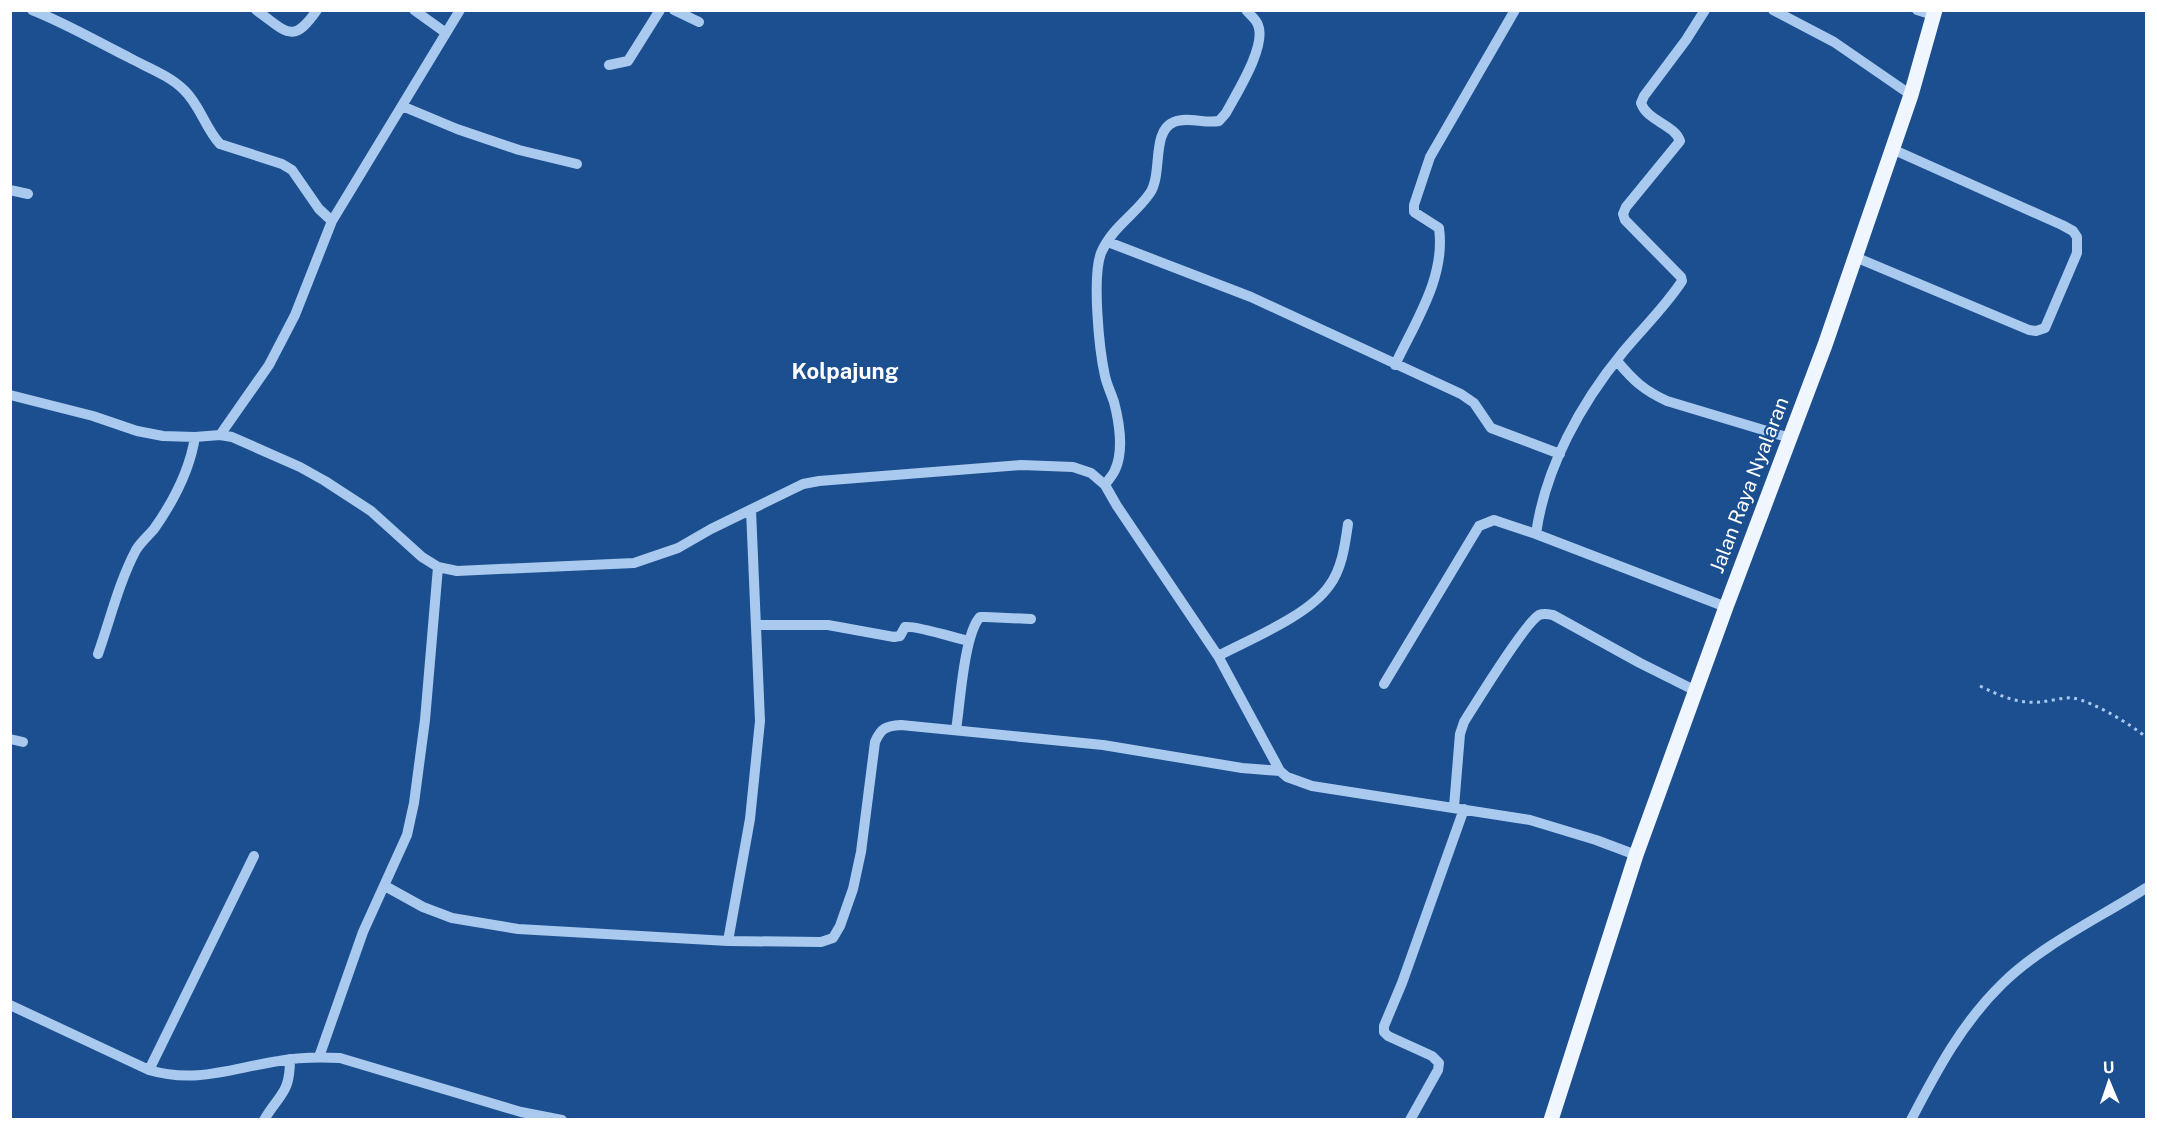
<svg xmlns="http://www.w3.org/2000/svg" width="2157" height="1130" viewBox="0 0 2157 1130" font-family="'Public Sans',sans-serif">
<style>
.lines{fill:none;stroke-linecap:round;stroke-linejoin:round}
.path{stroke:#a9c9ee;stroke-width:3;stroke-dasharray:3 4.5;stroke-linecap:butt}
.minor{stroke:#a9c9ee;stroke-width:10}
.major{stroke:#f0f6ff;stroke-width:15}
.labels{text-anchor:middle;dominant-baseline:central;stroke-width:4.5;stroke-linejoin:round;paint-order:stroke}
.street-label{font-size:20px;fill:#fff;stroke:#1b4f8f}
.quarter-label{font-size:22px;font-weight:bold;fill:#fff;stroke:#1b4f8f}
</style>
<rect width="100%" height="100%" fill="#1b4f8f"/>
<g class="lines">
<path class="path" d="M1980,686C2000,696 2018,704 2041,702C2051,701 2063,697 2073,698C2094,702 2130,724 2146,737"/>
<path class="minor" d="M32,10C65,23 96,41 128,57C146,67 169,75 184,90C200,105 205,128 220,144L282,164L292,170L319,209L332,221
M256,10C286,31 292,46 317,10
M414,10L446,33
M674,10L699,22
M1705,10L1686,40L1644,96L1641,103C1647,121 1674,124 1680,141L1626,207L1623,214L1625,220L1681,277L1682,281C1665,307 1642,329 1623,352C1581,403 1545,468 1536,534L1726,607
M1773,10L1834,42L1911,95
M1917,10L1933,15
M609,65L628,61L660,10
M402,106L457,129L519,150L577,164
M10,190L28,194
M1108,242L1251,297L1461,394L1474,403L1491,428L1560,454
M1855,257L2029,330L2036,331L2045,328L2077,253V237L2073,231L2062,225L1892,149
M1617,361C1633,380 1643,390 1667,401L1790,438
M1395,365C1415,322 1446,277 1439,228L1414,212V205L1430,157L1515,10
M10,395L93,416L137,431L163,436L195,437L220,435L232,437L300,467L325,481L371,511L422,557L438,567L457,571L634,563L678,548L711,529L803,484L819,481L1021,465L1073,467L1091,473L1105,485L1117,506L1218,656L1280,771L1287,777L1312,786L1530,820L1596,840L1636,855
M220,435L269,365L295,315L332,221L460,10
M1105,485C1108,480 1113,475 1115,470C1124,451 1119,421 1114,402C1111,393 1107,385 1105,376C1099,349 1092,277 1101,253C1112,227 1135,215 1150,193C1163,174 1151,131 1174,122C1187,116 1205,124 1219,121L1226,113C1236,94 1267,46 1258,25C1256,19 1250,15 1246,10
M756,625H828L894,637L900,636L905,627C915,625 955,638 969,641
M98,654C110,620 119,582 136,550C141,542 148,536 154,529C173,502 190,469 195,437
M1218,656C1250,639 1308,616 1329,586C1342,569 1345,545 1348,524
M1384,684L1479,526L1494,520L1536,534
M956,730C960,705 964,634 980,617H986L1031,619
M10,739L23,742
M1454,807L1460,734L1464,722C1476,703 1524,624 1539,615C1544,613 1548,614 1553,615L1640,663L1696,691
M385,886L423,907L452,918L518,929L728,941L821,942L833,938L840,926L853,889L861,852L875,742C881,728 886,726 901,725L1103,745L1242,768L1280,771
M728,941L750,819L760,721L751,510
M10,1005L149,1070C196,1084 232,1068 279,1061C299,1057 319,1057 340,1058L521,1112L562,1120
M319,1057L363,932L407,835L414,803L425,720L438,567
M149,1070L254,856
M264,1120C280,1093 290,1094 290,1059
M1410,1120L1438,1070L1439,1063L1432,1056L1388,1036L1384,1032V1026L1402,983L1464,809
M1911,1120C1937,1070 1962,1023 2002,984C2040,946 2101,917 2146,888"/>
<path class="major" d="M1551,1120L1636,855L1726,607L1825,345L1911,95L1935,10"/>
</g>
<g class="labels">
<g class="street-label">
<text transform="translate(1749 485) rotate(-69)">Jalan Raya Nyalaran</text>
</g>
<g class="quarter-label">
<text x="845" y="371">Kolpajung</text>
</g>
</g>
<rect width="2157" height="1130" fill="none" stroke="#ffffff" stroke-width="24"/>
<g transform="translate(2109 1082) rotate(358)" stroke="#1b4f8f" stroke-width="4.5" paint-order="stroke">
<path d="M0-4.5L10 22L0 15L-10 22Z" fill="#ffffff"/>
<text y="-9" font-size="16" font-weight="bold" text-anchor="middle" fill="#ffffff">U</text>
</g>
</svg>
